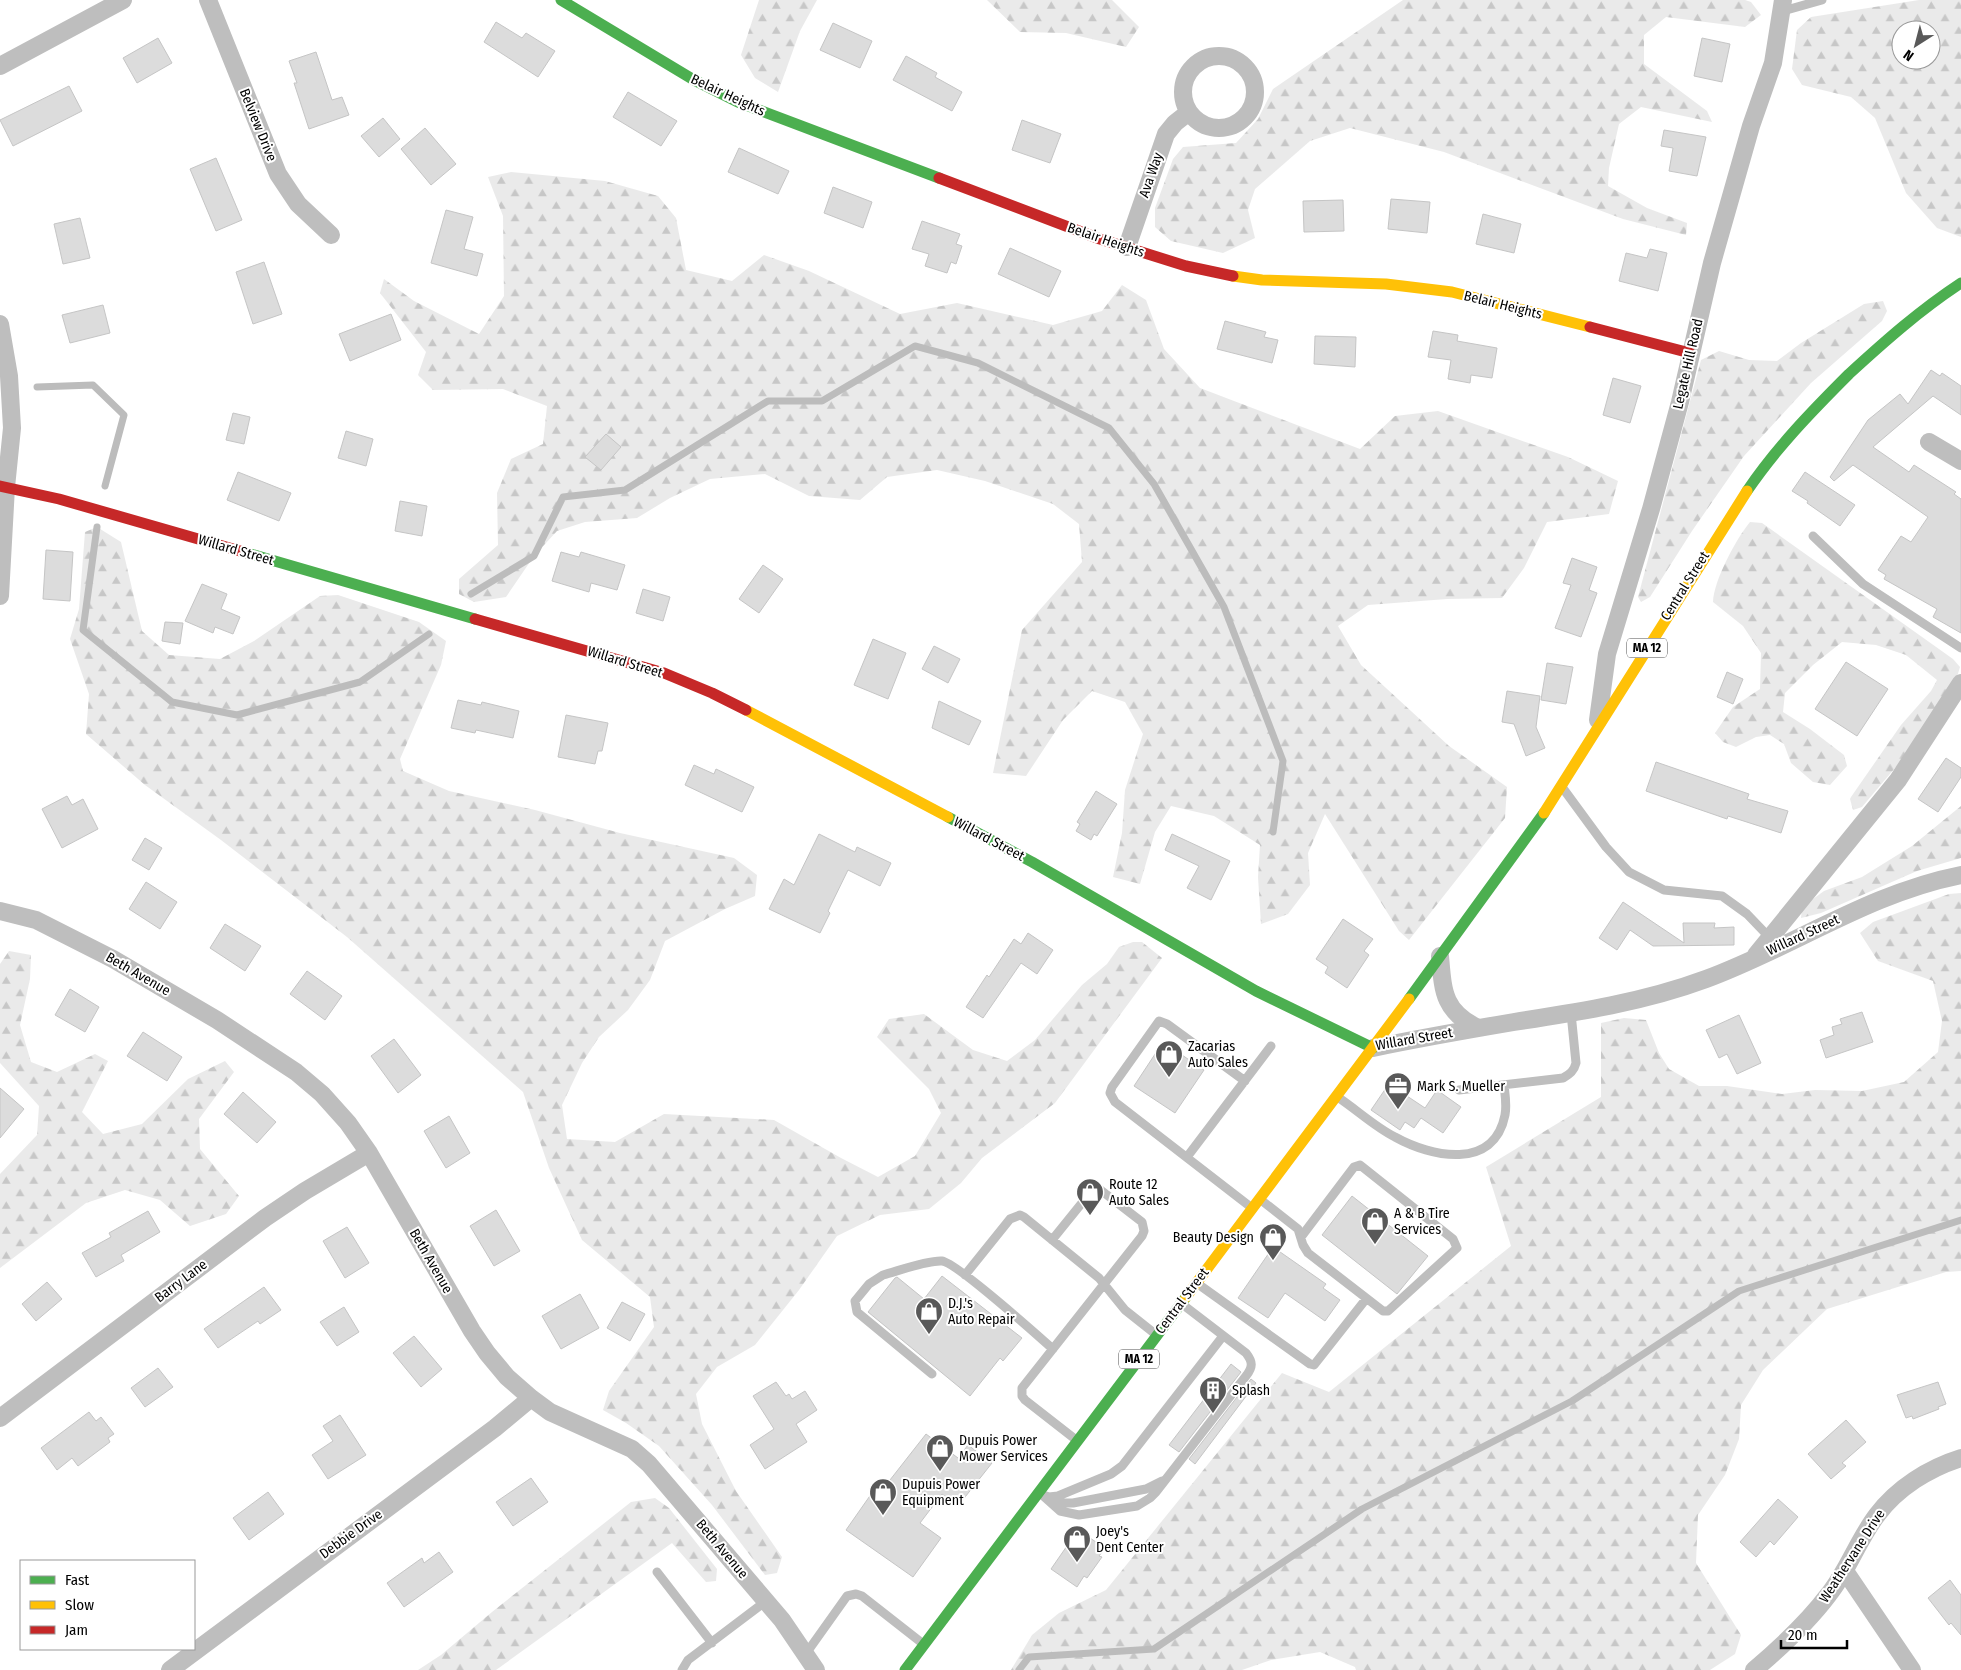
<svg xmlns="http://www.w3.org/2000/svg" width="1961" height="1670" viewBox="0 0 1961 1670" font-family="'Fira Sans Condensed',sans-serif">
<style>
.forest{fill:url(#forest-firs);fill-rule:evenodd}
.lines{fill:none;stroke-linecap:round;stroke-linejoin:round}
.stream{stroke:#bcbcbc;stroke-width:7}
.building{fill:#dcdcdc;stroke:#c5c5c5}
.lane{stroke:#bebebe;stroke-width:9}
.street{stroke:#bebebe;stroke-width:18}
.fast{stroke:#4caf50;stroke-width:11}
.slow{stroke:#ffc107;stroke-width:11}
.jam{stroke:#c62828;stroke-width:11}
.labels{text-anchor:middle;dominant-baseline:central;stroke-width:4;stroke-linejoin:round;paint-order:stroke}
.shield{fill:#fff;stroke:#4c4c4c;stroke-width:1}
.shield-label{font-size:12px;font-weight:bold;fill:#000}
.street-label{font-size:14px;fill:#000;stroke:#fff}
.poi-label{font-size:14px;fill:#000;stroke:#fff;text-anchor:start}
</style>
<defs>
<pattern id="forest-firs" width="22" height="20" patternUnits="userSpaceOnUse" patternTransform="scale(1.25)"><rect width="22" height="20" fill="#eaeaea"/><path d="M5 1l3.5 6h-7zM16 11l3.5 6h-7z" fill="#c7c7c7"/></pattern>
</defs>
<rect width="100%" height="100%" fill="#fff"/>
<path class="forest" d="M759,0H817L800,31L778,92L755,78L741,55Z
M987,0H1112L1139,27L1126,47L1066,33L1020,32Z
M1403,0H1745L1751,2L1761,15L1745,27L1666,17L1644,35V64L1707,111L1712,122L1641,107L1619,124L1609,168L1608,186L1647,208L1687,223L1686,235L1623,219L1444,152L1350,128L1310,141L1255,189L1248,210L1255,238L1223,253L1171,241L1155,227V208L1173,159L1183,147L1236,143L1258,119L1273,89Z
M1919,0H1961V237L1937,228L1906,193L1875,118L1851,97L1802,85L1792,69L1797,30L1811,17ZM1901,30H1931V60H1901Z
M511,172L605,181L658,196L676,218L686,270L732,281L764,255L809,271L900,314L957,303L1053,325L1102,311L1122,285L1146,300L1164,349L1200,388L1360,449L1395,416L1438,411L1568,457L1618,481L1609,514L1547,522L1524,568L1502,598L1447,599L1368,605L1338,626L1361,665L1449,746L1507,787L1505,818L1409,940L1399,931L1325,814L1308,853L1310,885L1288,914L1261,924L1258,877L1260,845L1214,816L1171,806L1155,832L1140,884L1113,877L1122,833L1125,790L1143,734L1125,702L1092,691L1063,720L1026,776L993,773L1022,630L1082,562L1079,524L1053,504L985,481L937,470L887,477L860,500L809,496L765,474L710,479L670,498L637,518L585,522L557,531L534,556L506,597L474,602L459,594V579L498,545L497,493L511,459L543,444L547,406L503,389L433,390L418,375L426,352L380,293L384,279L414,301L479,334L504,296L503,216L488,177Z
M1883,301L1887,311L1882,321L1811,383L1744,456L1692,531L1650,597L1641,602L1638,597L1701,360L1719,351L1749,360L1777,361L1801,343L1864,304Z
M1750,522L1762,523L1953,659L1960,667L1953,690L1911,749L1862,807L1853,810L1850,799L1851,797L1901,725L1931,691L1937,680L1906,655L1876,645L1842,642L1813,665L1785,693L1783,712L1810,729L1844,755L1847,766L1830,785L1813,782L1791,763L1784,744L1770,735L1756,737L1736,747L1723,742L1715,733L1733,707L1760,689L1761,653L1743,626L1713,602C1714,580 1736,539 1750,522Z
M97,527L121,542L142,631L169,655L220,659L254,641L320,596L338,595L419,622L446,641L441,665L400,759L403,771L449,791L535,810L620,833L734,858L757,875L755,896L725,909L665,941L650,980L628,1010L599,1037L582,1063L562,1105L567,1139L615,1142L664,1114L774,1120L841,1158L878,1177L915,1156L941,1113L929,1089L877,1037L889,1019L924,1014L973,1050L1007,1061L1035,1040L1082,985L1107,964L1119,947L1133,942H1142L1162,958L1055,1103L982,1158L961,1183L929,1209L880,1215L837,1236L799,1290L755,1345L717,1367L696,1394L702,1424L736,1491L782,1557L777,1573L765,1575L712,1505L659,1446L626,1423L603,1410L609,1391L654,1327L650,1297L582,1240L549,1168L523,1092L347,937L221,840L145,785L86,734L89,694L70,639L79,609L85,532Z
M1961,806V858L1917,871L1821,913L1801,918L1802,907L1824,891L1862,877L1912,846Z
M1961,893V1271L1946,1272L1827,1309L1763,1370L1741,1405L1739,1439L1725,1475L1698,1515L1696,1563L1741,1635L1735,1654L1710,1670H1356L1355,1667L1320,1652L1271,1660L1242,1670H1011L1032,1635L1059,1613L1106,1590L1282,1373L1329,1392L1511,1246L1486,1167L1601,1097V1023L1624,1018L1646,1020L1659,1053L1669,1069L1699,1086H1727L1782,1094L1815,1090L1862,1091L1904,1082L1938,1052L1942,1021L1933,981L1878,961L1860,933L1873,922L1949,894Z
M9,951L31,955L30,979L20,1025L31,1062L57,1072L95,1054L108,1061L82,1112L103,1134L142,1124L188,1079L225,1061L234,1072L199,1119L200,1149L239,1196L226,1214L190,1226L160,1200L125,1190L86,1203L0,1268V1174L37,1135L39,1106L0,1063V964Z
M655,1498L669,1508L717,1569L716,1581L706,1582L672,1543L496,1670H418L441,1655L492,1612L631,1502Z"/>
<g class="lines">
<path class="stream" d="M37,387L93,385L124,415L105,486
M97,527L83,630L172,702L237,715L360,682L429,634
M471,594L534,556L563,497L625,490L768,401H822L915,346L978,363L1109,428L1154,484L1224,607L1283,761L1273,832
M1019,1670L1029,1657L1154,1649L1362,1509L1572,1401L1739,1291L1961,1220"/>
</g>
<path class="building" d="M496,22L522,38L526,33L555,51L538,77L484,42Z
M833,23L872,41L860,68L820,50Z
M158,38L172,63L137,83L123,58Z
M1702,38L1730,44L1722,82L1694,76Z
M316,52L332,100L342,97L349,115L309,129L294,83H297L289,61Z
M906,56L937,73L935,77L962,92L952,111L893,80Z
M69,86L82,111L13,146L0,120Z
M628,92L677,121L661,146L613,117Z
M383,118L400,139L379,157L361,136Z
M1022,120L1061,134L1050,163L1012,150Z
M425,128L456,164L431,185L401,149Z
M1664,130L1706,137L1697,176L1669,171L1673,148L1661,146Z
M739,148L789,171L778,194L728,172Z
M216,158L242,220L216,231L190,169Z
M833,187L872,202L863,228L824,213Z
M1391,199L1430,202L1427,233L1388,229Z
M1343,200L1344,231L1304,232L1303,201Z
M446,210L473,217L464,249L483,254L477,276L431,263Z
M1483,214L1521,224L1514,253L1476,244Z
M80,218L90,258L63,264L54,224Z
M922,221L960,234L956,244L962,246L956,264L951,262L947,273L925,266L929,254L912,249Z
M1010,248L1061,271L1049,297L998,274Z
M1650,249L1667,253L1658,291L1619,281L1626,253L1647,258Z
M264,262L282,314L253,324L236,272Z
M103,305L110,333L70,343L62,315Z
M391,314L401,340L350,361L339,334Z
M1225,321L1266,332L1264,337L1278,340L1272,363L1217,349Z
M1433,331L1458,335L1457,341L1497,348L1492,378L1471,375L1470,383L1448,379L1451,360L1428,357Z
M1315,336L1356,337L1355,367L1314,364Z
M1931,370L1940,376L1942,373L1961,386V415L1933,396L1873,447L1909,472L1914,465L1956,492L1954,494L1961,499V633L1933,617L1937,609L1884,579L1886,575L1878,570L1901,536L1911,542L1928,517L1853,465L1834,481L1830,477L1868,420L1900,394L1908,404Z
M1613,378L1641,386L1630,423L1603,415Z
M233,413L250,417L244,444L226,440Z
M346,431L373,439L366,466L338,458Z
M606,434L621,447L601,470L585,457Z
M238,472L291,493L279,521L227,500Z
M1805,472L1855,505L1840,526L1807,503L1808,501L1792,491Z
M400,501L427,506L422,536L395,531Z
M46,550L73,552L70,601L43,599Z
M561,552L579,557L581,552L625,565L617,590L591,583L589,592L552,581Z
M1572,558L1597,567L1589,590L1597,593L1581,637L1555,628L1571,585L1563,583Z
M763,565L783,579L759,613L739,599Z
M202,584L227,594L221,609L240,617L233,634L215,627L213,633L185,621Z
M643,589L670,597L663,621L636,613Z
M165,622L183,623L180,644L162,641Z
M873,639L906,653L888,699L854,685Z
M934,646L960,659L948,683L922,669Z
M1846,662L1888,689L1857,736L1815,709Z
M1547,663L1573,667L1566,704L1541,700Z
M1727,672L1743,679L1733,704L1717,697Z
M1507,691L1540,696L1536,727L1545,748L1526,756L1514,724L1502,722Z
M458,700L481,705L482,702L519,711L513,738L476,730L475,733L451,728Z
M939,701L981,721L969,745L932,728Z
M566,715L608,723L602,751H598L595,764L558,757Z
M1946,758L1961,768V777L1938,812L1918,799Z
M1656,762L1749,794L1747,799L1788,811L1781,833L1728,816L1727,819L1646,791Z
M694,765L714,774L716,769L754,787L742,812L685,785Z
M1096,791L1117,804L1097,836L1094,834L1091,840L1076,831L1080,824L1077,822Z
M67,796L72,805L83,799L98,829L62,848L42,809Z
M819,834L855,852L857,847L891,863L880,886L848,870L828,911L830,913L820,933L769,909L784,879L794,885Z
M1172,834L1230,861L1211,900L1187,888L1199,866L1165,850Z
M145,838L162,848L149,870L132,860Z
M146,882L177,902L160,929L129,909Z
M1623,902L1684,943L1683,923H1715L1714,928L1734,927V945L1653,946L1630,930L1617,950L1599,938Z
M1343,919L1373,939L1364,951L1369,955L1347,988L1325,973L1328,967L1316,959Z
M225,924L261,946L245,971L210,948Z
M1028,933L1053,950L1037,974L1021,963L983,1018L966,1007L987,975L989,977L1014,939L1021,944Z
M307,971L342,996L325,1020L290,994Z
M70,989L99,1007L85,1032L55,1015Z
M1862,1012L1873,1042L1826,1058L1820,1040L1834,1035L1832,1027L1842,1024L1840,1019Z
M1739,1015L1761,1063L1737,1074L1727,1054L1719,1058L1706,1030Z
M143,1032L182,1057L167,1081L127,1056Z
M394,1039L421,1075L398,1093L371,1056Z
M1163,1042L1204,1070L1175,1113L1134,1086Z
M0,1088L24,1109L0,1138Z
M1386,1088L1401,1099L1404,1094L1425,1108L1437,1090L1461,1107L1443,1133L1421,1118L1414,1128L1405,1122L1400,1130L1371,1110Z
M243,1092L276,1122L257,1143L224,1114Z
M449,1116L470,1153L446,1168L424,1131Z
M1352,1196L1428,1256L1397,1294L1322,1235Z
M496,1210L520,1251L494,1266L470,1226Z
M148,1211L160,1232L121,1255L124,1261L96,1277L82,1253L111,1237L109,1233Z
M347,1227L369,1263L345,1278L323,1241Z
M1273,1247L1326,1284L1323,1288L1340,1300L1325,1321L1285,1293L1268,1318L1238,1298Z
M942,1276L1022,1338L1003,1361L1000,1358L970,1396L868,1312L895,1278L897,1277L924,1299Z
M47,1282L62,1299L36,1321L22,1304Z
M264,1287L281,1310L260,1324L258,1321L218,1348L204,1329Z
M580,1294L599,1328L561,1349L542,1316Z
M622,1302L645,1314L630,1341L607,1328Z
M344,1307L359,1332L337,1346L320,1322Z
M414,1336L442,1369L421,1387L393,1353Z
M1231,1364L1241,1372L1179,1452L1169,1445Z
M158,1368L173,1387L145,1407L131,1388Z
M1251,1379L1256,1383L1195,1464L1189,1459Z
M776,1382L786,1396L789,1394L792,1399L805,1391L817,1410L796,1424L807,1442L765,1469L750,1445L774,1429L753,1396Z
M1938,1382L1946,1404L1938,1407L1939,1409L1913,1419L1912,1416L1906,1418L1897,1395Z
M89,1412L96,1421L101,1417L114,1434L108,1438L110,1442L78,1466L72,1458L57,1470L41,1448Z
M340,1415L366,1455L328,1479L312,1455L333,1441L323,1426Z
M1846,1420L1866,1442L1842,1463L1846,1466L1831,1479L1808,1454Z
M926,1434L958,1458L968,1445L992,1463L958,1506L942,1494L920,1523L941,1538L913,1577L846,1530L874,1490L879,1494Z
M531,1478L548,1502L513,1526L496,1502Z
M268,1492L284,1514L249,1540L233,1518Z
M1778,1499L1798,1517L1774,1545L1770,1541L1756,1557L1740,1542Z
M1078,1530L1105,1548L1099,1556L1102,1557L1087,1578L1084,1576L1077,1587L1051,1569Z
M439,1552L453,1572L404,1607L387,1583L422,1558L424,1563Z
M1950,1580L1961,1595V1635L1951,1623L1949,1625L1928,1598Z"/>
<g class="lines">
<path class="lane" d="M1783,11L1822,0
M1813,536L1863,584L1961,648
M1562,787L1606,847L1629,872L1664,890L1722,896L1747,914L1770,938
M1245,1081L1167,1024L1159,1021L1112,1087L1110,1093L1115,1102L1252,1208
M1459,1090L1563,1078C1570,1074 1574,1071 1576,1063L1571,1013
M1339,1098C1357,1110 1375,1127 1395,1137C1431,1157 1494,1171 1505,1115C1507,1105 1505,1094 1504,1085
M1187,1157L1271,1046
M1261,1200L1298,1229L1303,1245L1308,1253L1383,1311H1388L1457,1248L1453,1239L1360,1165L1354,1167L1301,1237
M1052,1240L1090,1193L1093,1189L1098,1188L1142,1222L1144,1231L1142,1236L1022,1388V1396L1025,1400L1075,1439
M965,1275L1010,1219L1020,1215L1024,1217L1099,1278L1125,1310L1154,1333
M1198,1284L1310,1364L1314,1365L1366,1299
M932,1374L857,1312L855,1301L869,1284L883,1275C898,1271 927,1260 942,1261C956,1262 1037,1335 1053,1349
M1041,1494L1060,1511L1079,1515L1137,1506L1150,1498L1156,1492L1246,1376C1253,1367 1253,1362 1246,1353L1182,1304
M1043,1495L1049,1497L1058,1496L1111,1474L1122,1466L1223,1336
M1049,1500L1056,1503H1073L1146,1489L1162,1481
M657,1572L712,1643
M805,1655L847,1596L856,1594L862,1596L922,1643
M682,1670L688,1660L766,1601"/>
<path class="street" d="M208,0L278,174L298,204L331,235
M1183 92a36 36 0 1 1 72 0a36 36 0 1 1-72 0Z
M0,66L123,0
M1127,247L1166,134L1175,123L1189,112
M0,324L9,376L12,428L6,487L0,596
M1929,442L1961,461
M1598,720L1607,654L1651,509L1680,402L1712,263L1751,126L1773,63L1783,0
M0,911L36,920L113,959L217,1020L296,1072L322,1094L348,1123L369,1153L472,1331L487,1353L507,1377L531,1398L550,1412L632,1449L649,1464L782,1620L816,1670
M1756,955L1898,780L1961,683
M1440,956C1443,991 1443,1011 1478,1028
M1373,1048C1420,1038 1467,1030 1514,1022C1579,1012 1644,1002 1706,979C1793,947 1869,893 1961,875
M0,1418L265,1218L305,1191L369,1153
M1845,1571L1912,1670
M170,1670L495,1428L531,1398
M1754,1670C1780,1648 1808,1622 1829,1594C1848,1570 1858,1540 1877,1515C1897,1488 1929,1468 1961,1458"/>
<path class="fast" d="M561,0L694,80L738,102L939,178
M1747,491C1776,448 1812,411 1849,374C1885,341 1920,310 1961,283
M247,553L475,619
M948,817L1032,862L1256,991L1373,1048
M1409,999L1544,813
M905,1670L1186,1297"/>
<path class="slow" d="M1233,276L1262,280L1386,284L1452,292L1590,327
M746,710L948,817
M1544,813L1747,491
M1186,1297L1409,999"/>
<path class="jam" d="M939,178L1100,239L1186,266L1233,276
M1590,327L1690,353
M0,486L59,499L247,553
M475,619L664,673L712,693L746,710"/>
</g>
<defs>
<g id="shop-pin" transform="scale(1.4375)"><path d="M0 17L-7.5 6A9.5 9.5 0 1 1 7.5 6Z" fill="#595959" stroke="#fff"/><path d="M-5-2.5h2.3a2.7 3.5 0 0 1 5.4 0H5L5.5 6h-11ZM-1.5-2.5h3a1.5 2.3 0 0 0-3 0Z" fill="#fff"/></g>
<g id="office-pin" transform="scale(1.4375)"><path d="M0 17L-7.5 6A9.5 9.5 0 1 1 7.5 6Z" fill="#595959" stroke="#fff"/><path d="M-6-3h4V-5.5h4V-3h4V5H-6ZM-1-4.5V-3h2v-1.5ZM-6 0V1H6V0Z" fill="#fff"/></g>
<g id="building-pin" transform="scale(1.4375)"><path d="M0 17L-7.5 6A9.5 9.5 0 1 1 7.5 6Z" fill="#595959" stroke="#fff"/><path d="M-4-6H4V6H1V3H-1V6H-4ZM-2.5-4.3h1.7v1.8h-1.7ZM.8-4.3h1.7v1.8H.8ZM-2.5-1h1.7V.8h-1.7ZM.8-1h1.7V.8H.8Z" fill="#fff"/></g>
</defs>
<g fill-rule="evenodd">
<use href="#shop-pin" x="1169" y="1054"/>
<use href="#office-pin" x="1398" y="1086"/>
<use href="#shop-pin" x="1090" y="1192"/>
<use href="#shop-pin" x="1375" y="1221"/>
<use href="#shop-pin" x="1273" y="1237"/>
<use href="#shop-pin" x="929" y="1311"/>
<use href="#building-pin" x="1213" y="1390"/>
<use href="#shop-pin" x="940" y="1448"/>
<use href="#shop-pin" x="883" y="1492"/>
<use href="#shop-pin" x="1077" y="1539"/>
</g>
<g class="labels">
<g class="shield">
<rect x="1627" y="638.5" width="40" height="19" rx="4"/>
<rect x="1119" y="1349.5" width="40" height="19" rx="4"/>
</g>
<g class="shield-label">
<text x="1647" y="648">MA 12</text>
<text x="1139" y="1359">MA 12</text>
</g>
<g class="street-label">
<text transform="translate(728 95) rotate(25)">Belair Heights</text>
<text transform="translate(258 125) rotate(68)">Belview Drive</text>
<text transform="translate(1151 175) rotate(-71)">Ava Way</text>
<text transform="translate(1106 240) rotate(19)">Belair Heights</text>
<text transform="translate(1503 305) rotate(14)">Belair Heights</text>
<text transform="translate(1688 364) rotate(-77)">Legate Hill Road</text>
<text transform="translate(236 550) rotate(16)">Willard Street</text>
<text transform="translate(1685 586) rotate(-58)">Central Street</text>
<text transform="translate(625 662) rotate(17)">Willard Street</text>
<text transform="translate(989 839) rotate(28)">Willard Street</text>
<text transform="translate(1803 935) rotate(-25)">Willard Street</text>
<text transform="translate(138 974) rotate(30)">Beth Avenue</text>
<text transform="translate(1414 1039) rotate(-10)">Willard Street</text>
<text transform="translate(431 1261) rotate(60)">Beth Avenue</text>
<text transform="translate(181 1281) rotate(-37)">Barry Lane</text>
<text transform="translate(1182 1301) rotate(-53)">Central Street</text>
<text transform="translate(351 1534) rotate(-36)">Debbie Drive</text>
<text transform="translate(722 1549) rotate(50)">Beth Avenue</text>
<text transform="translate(1852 1556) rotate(-57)">Weathervane Drive</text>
</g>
<g class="poi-label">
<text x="1188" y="1046">Zacarias<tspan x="1188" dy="16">Auto Sales</tspan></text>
<text x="1417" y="1086">Mark S. Mueller</text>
<text x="1109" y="1184">Route 12<tspan x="1109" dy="16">Auto Sales</tspan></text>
<text x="1394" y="1213">A &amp; B Tire<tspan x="1394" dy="16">Services</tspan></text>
<text x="1254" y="1237" text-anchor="end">Beauty Design</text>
<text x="948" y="1303">D.J.'s<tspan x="948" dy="16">Auto Repair</tspan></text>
<text x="1232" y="1390">Splash</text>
<text x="959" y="1440">Dupuis Power<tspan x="959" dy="16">Mower Services</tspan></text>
<text x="902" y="1484">Dupuis Power<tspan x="902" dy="16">Equipment</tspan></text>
<text x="1096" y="1531">Joey's<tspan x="1096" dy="16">Dent Center</tspan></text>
</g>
</g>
<rect x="20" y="1560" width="175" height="90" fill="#ffffff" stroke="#999999"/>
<rect x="30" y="1576" width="25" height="8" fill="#4caf50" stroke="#999999"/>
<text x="65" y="1585" font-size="15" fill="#000000">Fast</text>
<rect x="30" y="1601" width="25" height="8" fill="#ffc107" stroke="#999999"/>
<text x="65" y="1610" font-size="15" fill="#000000">Slow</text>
<rect x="30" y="1626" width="25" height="8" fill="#c62828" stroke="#999999"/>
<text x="65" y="1635" font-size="15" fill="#000000">Jam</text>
<g transform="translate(1916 45) rotate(216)"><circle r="24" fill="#ffffff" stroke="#999999"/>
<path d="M0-4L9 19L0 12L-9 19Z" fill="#595959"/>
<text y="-8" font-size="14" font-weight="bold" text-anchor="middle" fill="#000000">N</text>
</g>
<path d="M1781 1640v8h66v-8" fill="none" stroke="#000000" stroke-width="2.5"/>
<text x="1788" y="1640" font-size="15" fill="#000000" stroke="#ffffff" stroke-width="4" paint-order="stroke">20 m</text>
</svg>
